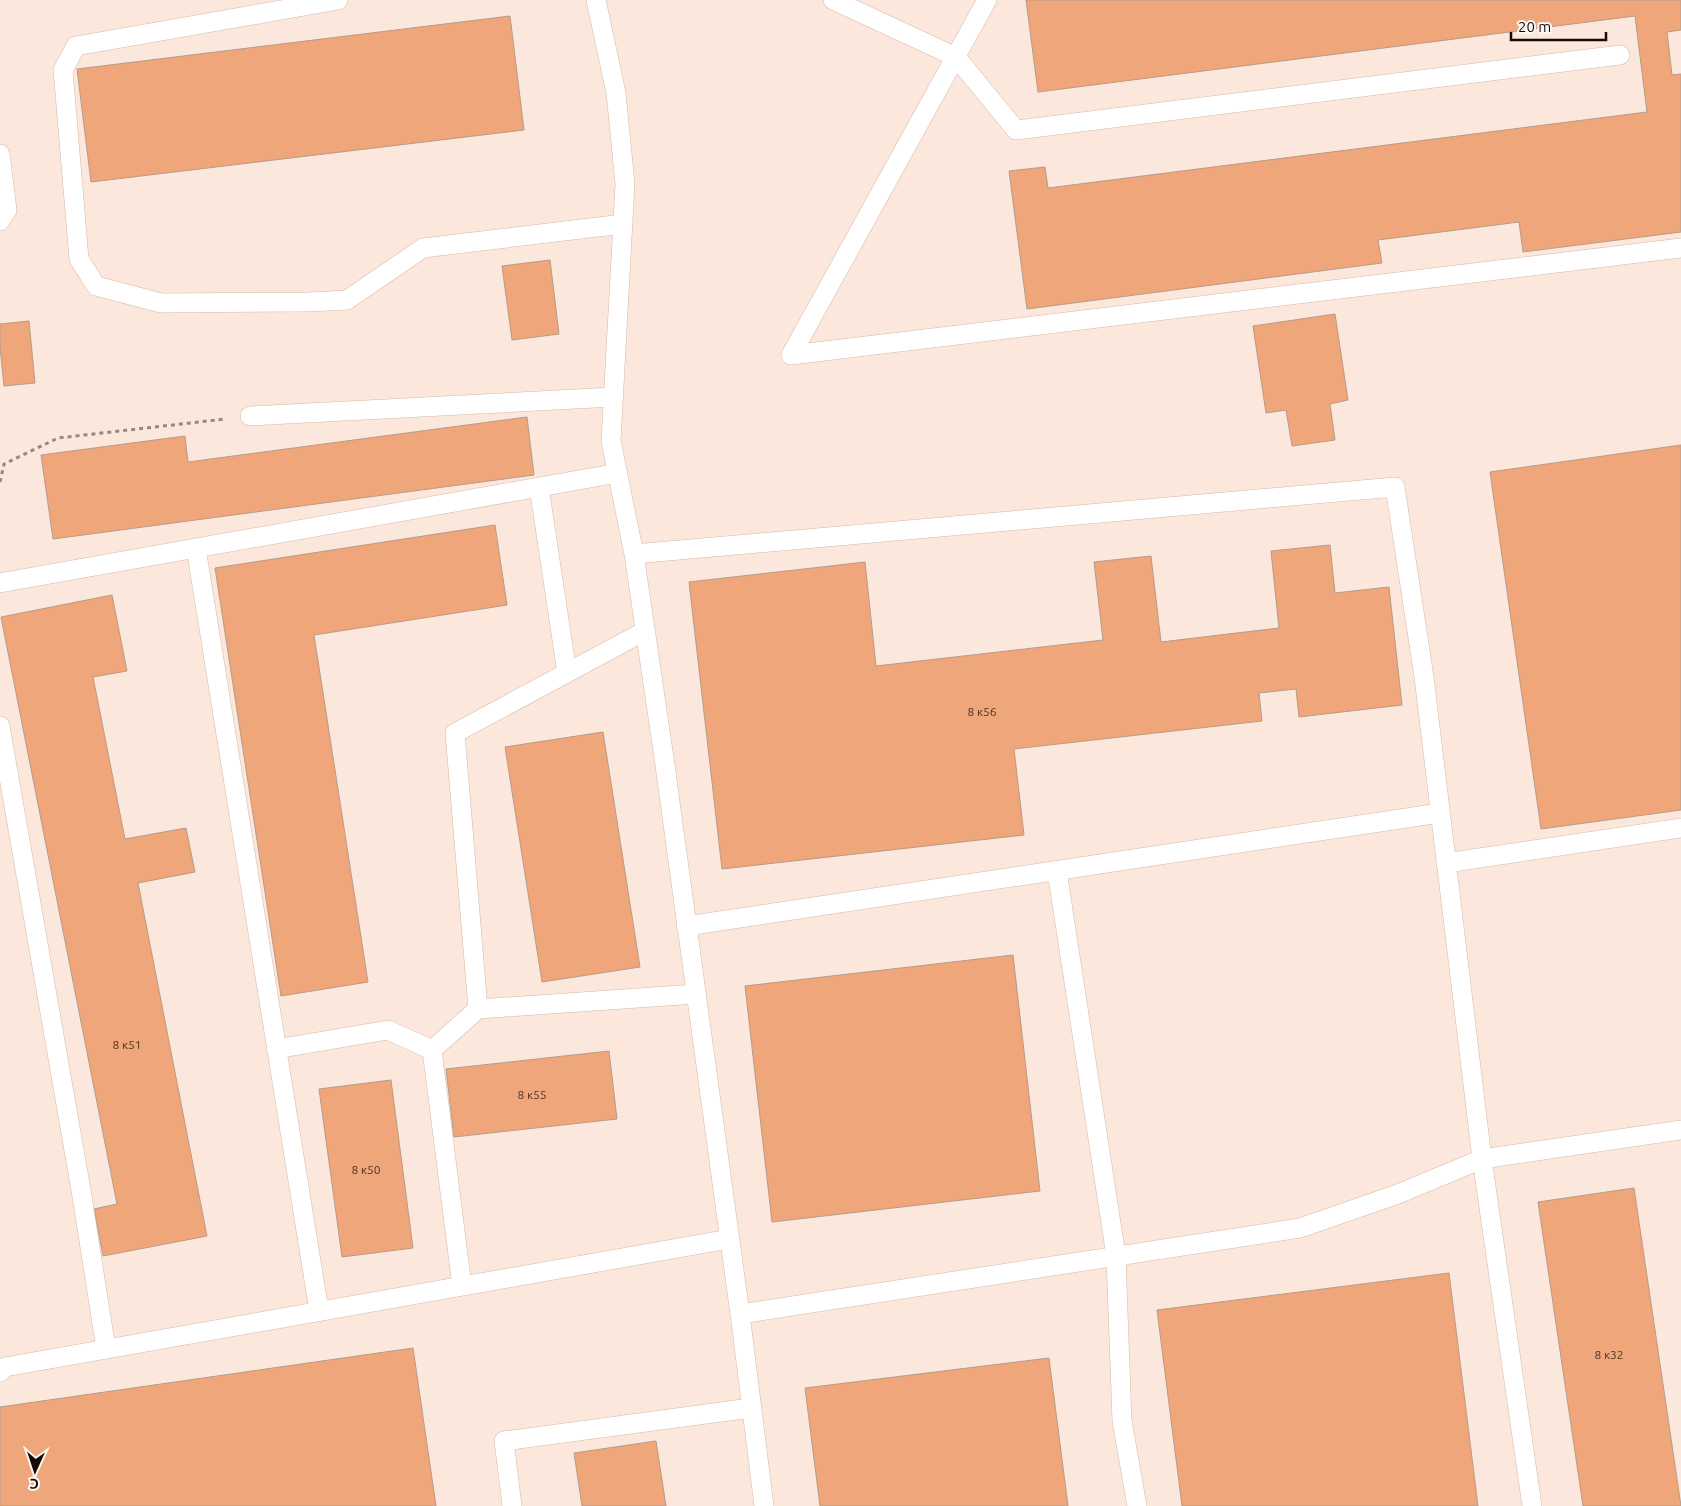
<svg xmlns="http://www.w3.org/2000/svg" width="1681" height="1506" viewBox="0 0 1681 1506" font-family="Ubuntu,sans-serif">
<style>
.building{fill:#eea67a;stroke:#b99a88}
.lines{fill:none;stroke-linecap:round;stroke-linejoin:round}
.service-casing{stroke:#d8b9a6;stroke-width:20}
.path{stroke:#98887f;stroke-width:3;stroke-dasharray:4 4;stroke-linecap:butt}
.service{stroke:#fff;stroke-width:19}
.labels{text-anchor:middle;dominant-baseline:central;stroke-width:4;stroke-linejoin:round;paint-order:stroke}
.number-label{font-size:12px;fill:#4c3222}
</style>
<rect width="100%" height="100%" fill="#fbe7dc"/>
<path class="building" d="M1026,0H1681V30L1667,32L1672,75L1681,74V232L1523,252L1519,222L1378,240L1382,263L1027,309L1009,171L1045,167L1048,188L1647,112L1635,16L1038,92Z
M510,16L524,130L91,182L77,69Z
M550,260L559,334L512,340L502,266Z
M1335,314L1348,400L1330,404L1335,440L1292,446L1286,410L1266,413L1253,326Z
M29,321L35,383L4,386L0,347V324Z
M527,417L534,475L53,539L41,455L185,436L188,462Z
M1681,445V810L1541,829L1490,472Z
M495,525L507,605L314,635L368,982L281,996L215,568Z
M1330,545L1335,593L1389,587L1402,705L1299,717L1296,689L1259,693L1262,721L1014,749L1024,835L722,869L689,582L865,562L876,666L1103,640L1094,562L1151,556L1161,642L1279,628L1271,551Z
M112,595L127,671L93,677L125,839L186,828L195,872L138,883L207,1236L103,1256L94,1209L117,1204L1,617Z
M603,732L640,967L542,982L505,747Z
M1013,955L1040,1191L772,1222L745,986Z
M609,1051L617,1119L454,1137L446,1069Z
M391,1080L413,1248L342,1257L319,1089Z
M1634,1188L1681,1506H1583L1538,1202Z
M1449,1273L1478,1506H1182L1157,1310Z
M413,1348L436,1506H0V1407Z
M1049,1358L1068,1506H820L805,1388Z
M656,1441L666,1506H582L574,1453Z"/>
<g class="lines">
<g class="service-casing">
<path id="service" d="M338,0L76,46L63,70L79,259L96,286L161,303L308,302L347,300L423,248L623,224
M596,0L616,93L625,184L611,441L634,554L664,758L740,1314L764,1506
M833,0L956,57L1016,130L1620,55
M987,0L791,355L1681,248
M0,154L7,210L0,221
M250,416L614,397
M539,487L567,673
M196,548L319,1311
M634,554L1395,487L1424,677L1482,1159L1532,1506
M0,583L618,473
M645,631L455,733L478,1009L696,994
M0,726L81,1190L106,1349
M1446,863L1681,828
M1057,871L1116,1256L1122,1421L1137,1506
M686,926L1440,813
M276,1049L388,1030L432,1050
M462,1286L432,1050L478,1009
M740,1314L1300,1228L1398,1194L1482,1159L1681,1130
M0,1372L5,1367L729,1239
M512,1506L504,1441L751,1408"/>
</g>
<path class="path" d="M0,482L4,464L58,438L225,419"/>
<use href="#service" class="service"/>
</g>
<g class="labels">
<g class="number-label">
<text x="982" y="711">8 к56</text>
<text x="127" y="1044">8 к51</text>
<text x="532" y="1094">8 к55</text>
<text x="366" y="1169">8 к50</text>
<text x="1609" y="1354">8 к32</text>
</g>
</g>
<g transform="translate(35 1471) rotate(183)" stroke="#fef8f4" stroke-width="4" paint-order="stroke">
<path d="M0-4L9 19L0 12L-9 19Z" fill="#160b05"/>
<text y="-8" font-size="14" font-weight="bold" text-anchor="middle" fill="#160b05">С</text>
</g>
<path d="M1511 32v8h95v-8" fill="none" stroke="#160b05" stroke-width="2.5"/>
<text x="1518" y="32" font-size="15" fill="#160b05" stroke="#fef8f4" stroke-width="4" paint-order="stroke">20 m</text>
</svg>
